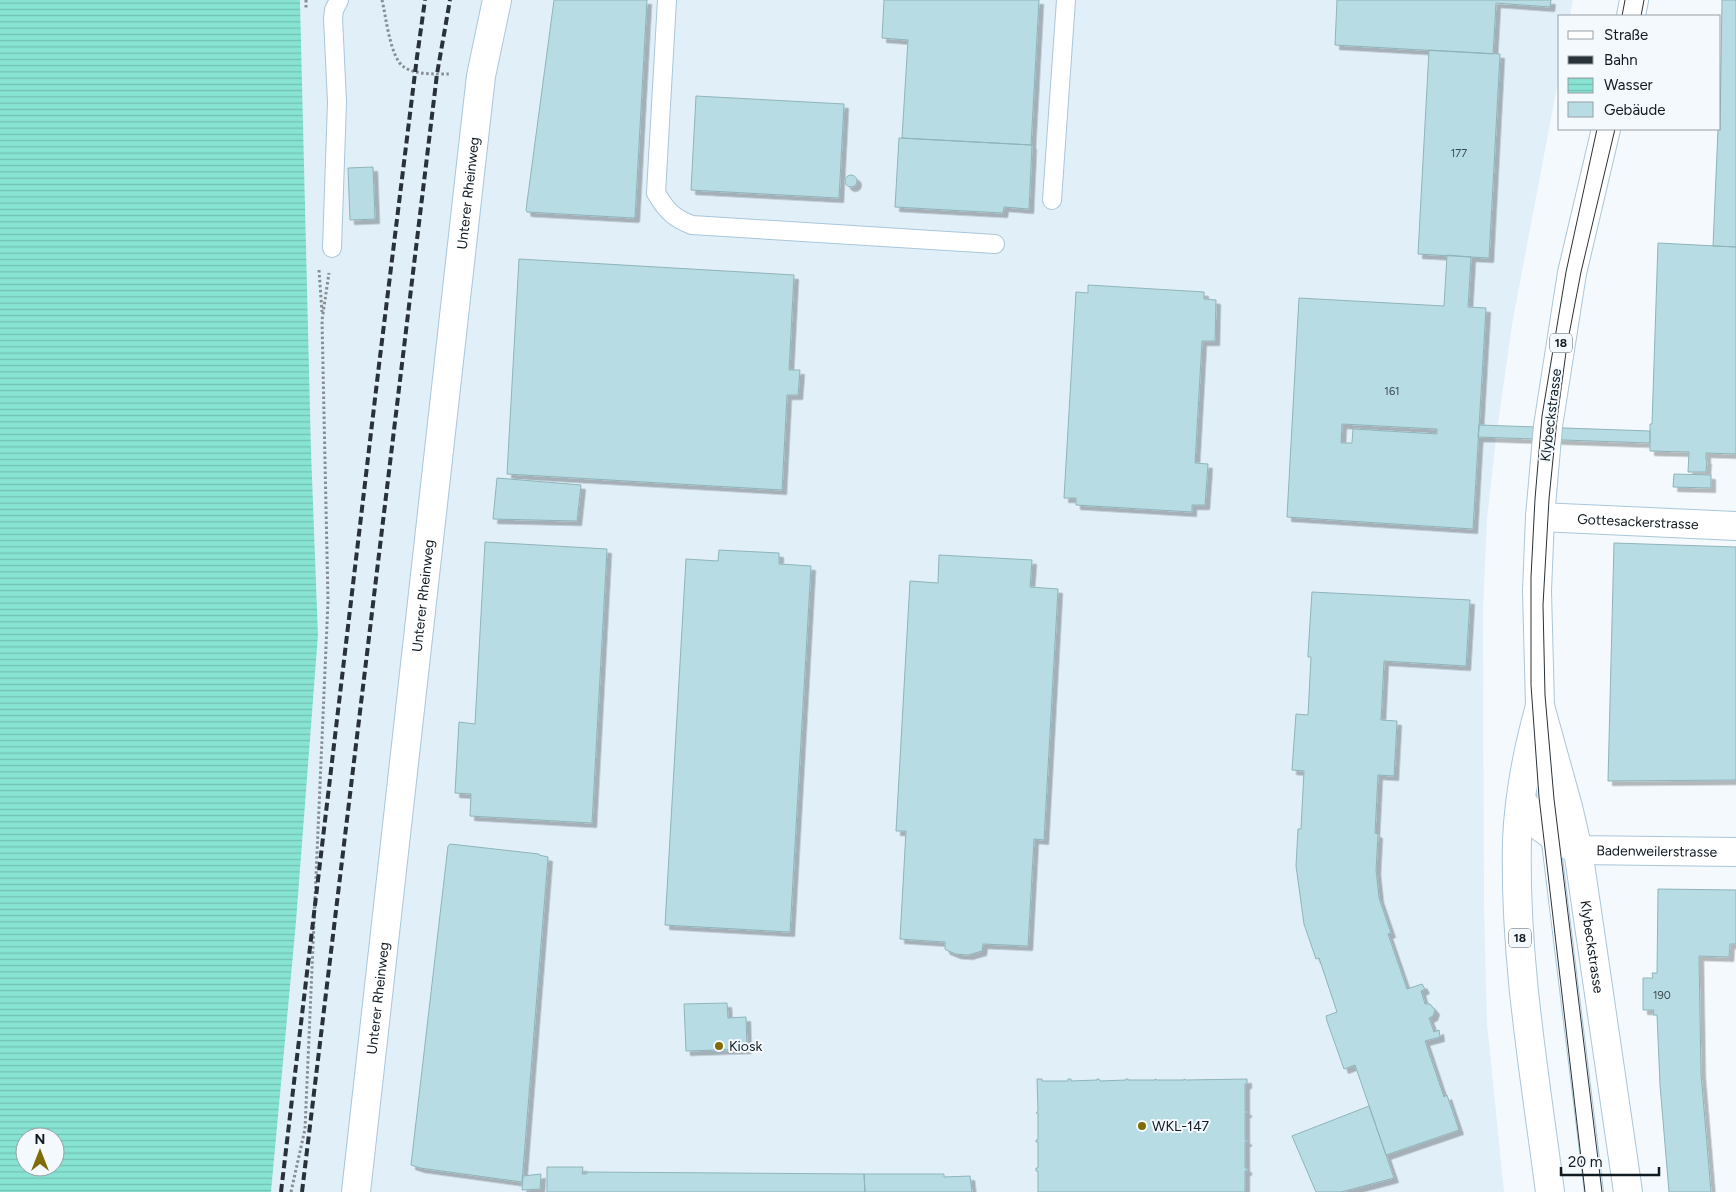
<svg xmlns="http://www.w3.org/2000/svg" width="1736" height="1192" viewBox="0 0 1736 1192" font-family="Figtree,sans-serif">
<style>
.built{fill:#e1eff9}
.water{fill:url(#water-rules);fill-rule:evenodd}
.building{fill:#b7dce3;stroke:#8fb4ba;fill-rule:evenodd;filter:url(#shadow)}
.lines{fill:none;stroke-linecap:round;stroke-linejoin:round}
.service-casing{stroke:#aac6d9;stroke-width:20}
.minor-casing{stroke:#aac6d9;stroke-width:30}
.primary-casing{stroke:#aac6d9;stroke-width:30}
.path{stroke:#868e94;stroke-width:3;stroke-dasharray:2.5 2.5;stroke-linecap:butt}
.service{stroke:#fff;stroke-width:18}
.minor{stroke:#fff;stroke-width:28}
.primary{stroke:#fff;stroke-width:28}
.tram{stroke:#293239;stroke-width:1}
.rail{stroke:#293239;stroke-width:4;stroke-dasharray:8 4;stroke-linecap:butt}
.poi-dot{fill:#816d08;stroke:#f3f9fd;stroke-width:2}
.labels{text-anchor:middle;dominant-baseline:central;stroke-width:4;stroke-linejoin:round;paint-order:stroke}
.number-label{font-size:11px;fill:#3a4a52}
.shield{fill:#f3f9fd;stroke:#545d63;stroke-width:1}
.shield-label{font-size:12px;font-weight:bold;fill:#101a21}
.street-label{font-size:14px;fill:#101a21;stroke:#f3f9fd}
.poi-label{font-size:14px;fill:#101a21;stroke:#f3f9fd;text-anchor:start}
</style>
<defs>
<pattern id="water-rules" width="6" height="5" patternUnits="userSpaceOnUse" patternTransform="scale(1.25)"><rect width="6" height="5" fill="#87e3d2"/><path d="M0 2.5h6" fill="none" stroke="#74c2b4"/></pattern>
<filter id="shadow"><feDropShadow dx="4.5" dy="4.5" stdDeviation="0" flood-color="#0004"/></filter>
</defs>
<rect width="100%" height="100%" fill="#f3f9fd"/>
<path class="built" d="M300,0H1573L1570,16H1560V71L1513,319L1497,430L1487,519L1483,612L1484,905L1487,1023L1504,1192H271L296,922L318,635L311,450Z"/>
<path class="water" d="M0,0H300L311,450L318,635L296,922L271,1192H0ZM25,1137H55V1167H25Z"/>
<path class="building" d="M554,0H647L635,217L634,218L527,212L526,210Z
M884,0H1039L1031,145L902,138L908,40L882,38Z
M1337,0H1551L1550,7L1496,3L1493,54L1335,45Z
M1722,0H1736V247L1713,246L1718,129H1720Z
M1429,50L1500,54L1489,258L1418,254Z
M696,96L844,104L839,198L691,190Z
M899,138L1032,145L1029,209L1004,207L1003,213L895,207Z
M373,167L375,219L350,220L348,168Z
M845 181a6 6 0 1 1 12 0a6 6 0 1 1-12 0Z
M1658,243L1736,247V454L1706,453V460H1707L1706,472H1688L1689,452L1650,451V424H1652Z
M1447,255L1471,257L1468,307L1486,308L1473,529L1287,517L1299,298L1444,306ZM1342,424L1437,429V434L1353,429L1352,443H1341Z
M519,259L794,275L789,370H800L798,395H787L782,490L507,474Z
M1088,285L1204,292V299L1216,300L1215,341H1202L1195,463L1208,464L1205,505H1192V512L1076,505V498H1064L1076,292L1088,293Z
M1479,425L1650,431V443L1478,437Z
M1674,474L1711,475V488L1673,487Z
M497,478L581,485L577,521L493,519Z
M485,542L607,549L592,823L470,816L471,794L455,793L459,722L475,724Z
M1614,543L1736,547V780L1608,781Z
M719,550L779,553V564L811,566L790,932L665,925L686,559L718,561Z
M939,555L1032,560L1030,587L1058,589L1044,840L1034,839L1028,946L983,944L982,951L968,955L956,954L946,950L945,949V942L900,939L906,831H896L910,581L938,583Z
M1312,592L1470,600L1466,666L1384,661L1381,720L1397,721L1394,776L1378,775L1375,833L1378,834L1376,870L1379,898L1391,933L1388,934L1407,989L1422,984L1425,989L1421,991L1425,1004H1430L1435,1010L1433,1016L1429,1018L1434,1032L1439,1030L1440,1037L1425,1041L1444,1097L1447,1095L1459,1130L1386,1155L1355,1065L1344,1069L1327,1021L1326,1016L1337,1012L1319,958L1316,959L1304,924L1296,866L1298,829H1301L1304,771L1292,770L1296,714L1308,715L1311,657H1308V654Z
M450,844L539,854V855L548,857L522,1182L420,1168L411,1165L448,846Z
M1658,889L1736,890V944H1730L1729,957L1699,956L1701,1074L1711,1192H1669L1660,1085L1657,1015H1653L1654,1010H1643V978H1653L1652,973H1657Z
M727,1003L728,1018L746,1017L747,1049L686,1051L684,1004Z
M1037,1079H1042V1081H1068V1079H1071V1081L1097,1080V1079H1099L1100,1081L1126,1080V1079H1128V1080H1155V1079L1157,1080H1184V1079L1186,1080L1247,1079V1084H1245V1111H1247V1113H1245V1140H1247V1142H1245V1168H1247V1171H1245V1192H1038V1171H1036V1168H1038V1142H1036V1140H1038V1113H1036L1038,1111Z
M1369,1106L1394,1178L1341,1192H1316L1292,1136Z
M547,1167H583L582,1174H587V1172L864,1174L865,1192H547Z
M541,1174L540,1189L522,1190L523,1176Z
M864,1174H944V1177L970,1176L972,1192H865Z"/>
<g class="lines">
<g class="service-casing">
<path id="service" d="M667,0L656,193C666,210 673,218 692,225L995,244
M1052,200L1066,0
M332,248L337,102L333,18L334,10L339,0
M1542,748L1550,834L1594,1192"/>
</g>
<g class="minor-casing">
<g id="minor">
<path id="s1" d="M1540,517L1736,526"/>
<path id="s2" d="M1521,800L1542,828L1559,840L1578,850L1736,852"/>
<path id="s3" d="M356,1192L469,182L481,76L497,0"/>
</g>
</g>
<g class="primary-casing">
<g id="primary">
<path d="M1631,16L1634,0"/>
<path id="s4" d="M1606,129L1572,273L1548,426L1540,517L1537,591L1540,706L1568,807L1578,850L1628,1192"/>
<path d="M1540,706C1528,749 1519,795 1517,840C1514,958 1535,1076 1550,1192"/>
</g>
</g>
<path class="path" d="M306,0V9
M382,0C386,16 390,58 404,67C415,75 437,74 450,74
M319,270L322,312
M291,1192L305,1129L328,601L322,320L329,273"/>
<use href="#service" class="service"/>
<use href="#minor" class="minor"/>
<use href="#primary" class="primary"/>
<path class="tram" d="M1622,16L1625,0
M1641,16L1644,0
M1585,1192L1539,797L1531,685V577L1535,499L1542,416L1566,272L1597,129
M1602,1192L1554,799L1545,695L1543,605L1549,499L1557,419L1567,345L1581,272L1615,129"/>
<path class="rail" d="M281,1192L379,365L417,57L425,0
M302,1192L437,74L450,0"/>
</g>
<g class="poi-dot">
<circle cx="719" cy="1046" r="5"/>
<circle cx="1142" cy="1126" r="5"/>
</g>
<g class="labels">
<g class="number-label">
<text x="1459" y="153">177</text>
<text x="1392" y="391">161</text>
<text x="1662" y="995">190</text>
</g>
<g class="shield">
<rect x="1550" y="333.5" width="22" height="19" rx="4"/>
<rect x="1509" y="928.5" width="22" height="19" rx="4"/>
</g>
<g class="shield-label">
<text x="1561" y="343">18</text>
<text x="1520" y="938">18</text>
</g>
<g class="street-label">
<text stroke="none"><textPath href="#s3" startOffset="1005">Unterer Rheinweg</textPath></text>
<text transform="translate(1551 415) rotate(-83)">Klybeckstrasse</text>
<text stroke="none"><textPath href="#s1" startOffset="98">Gottesackerstrasse</textPath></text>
<text stroke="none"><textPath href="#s3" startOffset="600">Unterer Rheinweg</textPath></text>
<text stroke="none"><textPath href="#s2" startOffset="156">Badenweilerstrasse</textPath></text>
<text stroke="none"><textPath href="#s4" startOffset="830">Klybeckstrasse</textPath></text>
<text stroke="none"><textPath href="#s3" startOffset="195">Unterer Rheinweg</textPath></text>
</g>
<g class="poi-label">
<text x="729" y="1046">Kiosk</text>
<text x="1152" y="1126">WKL-147</text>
</g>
</g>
<rect x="1558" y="15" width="162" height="115" fill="#f3f9fd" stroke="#98a0a5"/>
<rect x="1568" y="31" width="25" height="8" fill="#ffffff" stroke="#98a0a5"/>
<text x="1604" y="40" font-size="15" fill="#101a21">Straße</text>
<rect x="1568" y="56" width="25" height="8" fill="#293239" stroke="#98a0a5"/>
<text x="1604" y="65" font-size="15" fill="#101a21">Bahn</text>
<rect x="1568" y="78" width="25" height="15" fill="url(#water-rules)" stroke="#98a0a5"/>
<text x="1604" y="90" font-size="15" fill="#101a21">Wasser</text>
<rect x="1568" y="102" width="25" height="15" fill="#b7dce3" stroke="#98a0a5"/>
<text x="1604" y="115" font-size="15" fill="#101a21">Gebäude</text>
<g transform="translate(40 1152)"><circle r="24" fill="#f3f9fd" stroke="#98a0a5"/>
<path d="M0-4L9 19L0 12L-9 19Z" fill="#816d08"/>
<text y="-8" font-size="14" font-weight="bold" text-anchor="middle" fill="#101a21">N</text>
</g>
<path d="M1561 1167v8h98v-8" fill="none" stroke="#101a21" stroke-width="2.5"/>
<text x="1568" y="1167" font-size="15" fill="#101a21" stroke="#f3f9fd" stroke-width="4" paint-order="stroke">20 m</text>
</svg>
